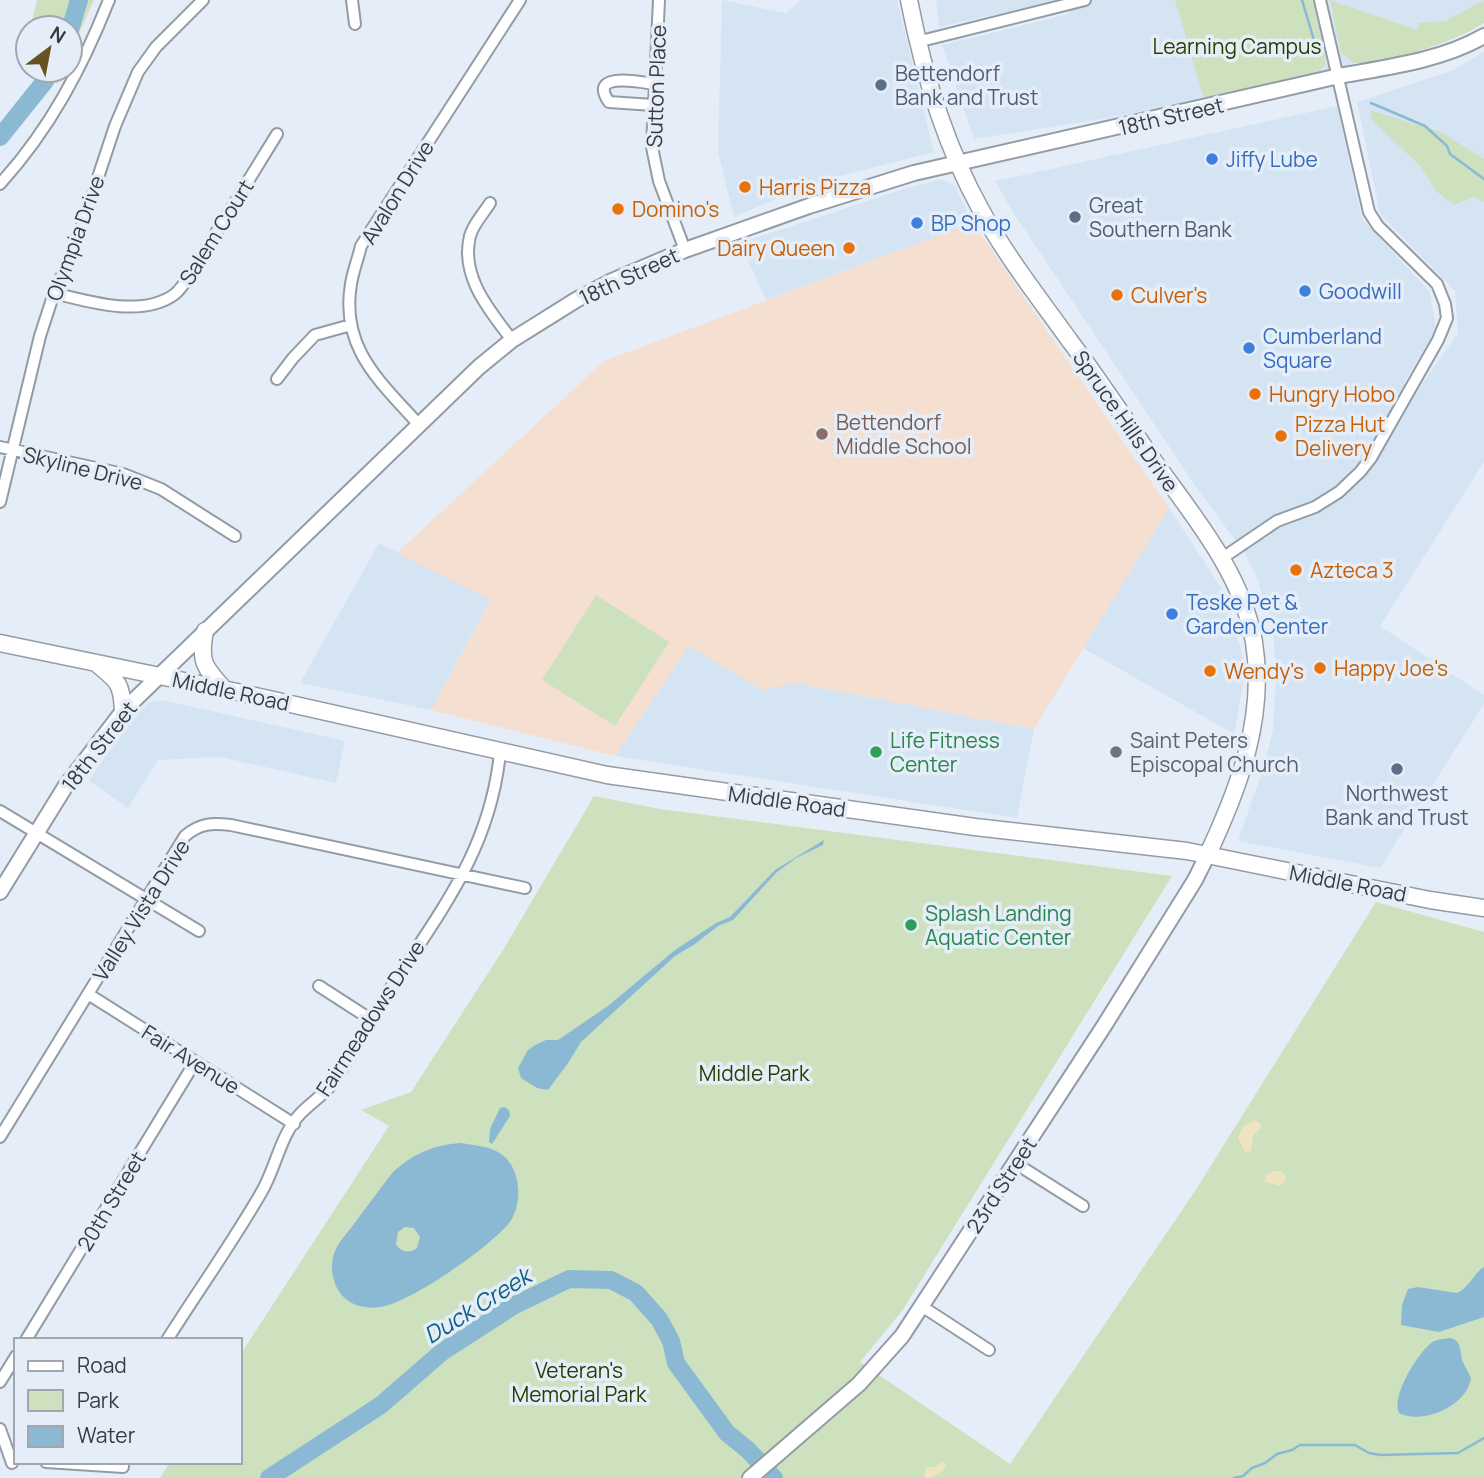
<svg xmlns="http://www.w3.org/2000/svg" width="1484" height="1478" viewBox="0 0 1484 1478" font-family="Manrope,sans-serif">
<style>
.built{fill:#d5e4f3}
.education{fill:#f4dfd1}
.green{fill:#cde1bf}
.sand{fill:#eee4bf}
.water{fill:#8bb9d4;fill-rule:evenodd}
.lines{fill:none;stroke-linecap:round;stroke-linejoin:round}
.stream{stroke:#8bb9d4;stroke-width:2.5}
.river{stroke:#8bb9d4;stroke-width:18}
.minor-casing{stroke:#939ca5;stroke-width:14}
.tertiary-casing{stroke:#939ca5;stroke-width:18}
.secondary-casing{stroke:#939ca5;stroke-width:19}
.minor{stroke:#fff;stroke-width:10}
.tertiary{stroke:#fff;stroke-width:14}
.secondary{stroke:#fff;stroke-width:16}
.service-dot{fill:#5c6f8a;stroke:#e5eef8;stroke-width:2.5}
.shop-dot{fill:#3f7fe0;stroke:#e5eef8;stroke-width:2.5}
.food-dot{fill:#e8710a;stroke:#e5eef8;stroke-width:2.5}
.education-dot{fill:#8d6e63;stroke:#e5eef8;stroke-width:2.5}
.leisure-dot{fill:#2e9e5b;stroke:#e5eef8;stroke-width:2.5}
.worship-dot{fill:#6b7280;stroke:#e5eef8;stroke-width:2.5}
.labels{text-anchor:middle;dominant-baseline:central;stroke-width:7;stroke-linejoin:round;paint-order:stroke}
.park-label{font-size:21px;fill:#254101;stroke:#e5eef8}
.service-label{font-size:21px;fill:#4e5e75;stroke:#e5eef8;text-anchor:start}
.street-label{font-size:21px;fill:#383c40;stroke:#e5eef8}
.shop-label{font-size:21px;fill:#366cbe;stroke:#e5eef8;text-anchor:start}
.food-label{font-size:21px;fill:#c56008;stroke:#e5eef8;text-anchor:start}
.education-label{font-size:21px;fill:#785e54;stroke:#e5eef8;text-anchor:start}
.leisure-label{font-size:21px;fill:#27864d;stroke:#e5eef8;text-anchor:start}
.worship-label{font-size:21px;fill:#5b616d;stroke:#e5eef8;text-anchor:start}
.water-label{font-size:23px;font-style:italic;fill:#0e5f83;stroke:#e5eef8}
</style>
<rect width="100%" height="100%" fill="#e5eef8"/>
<path class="built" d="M722,0L786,13L801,0H897L934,152L816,182L734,217L718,152Z
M936,0H1059L939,27Z
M1065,0H1484V18L1387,56L1190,102L1091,121L974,139L942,45L1069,14Z
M1484,51V462L1380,626L1484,695V704L1380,868L1238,841L1264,766L1273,730L1276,674L1273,629L1257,578L1244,552L1198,490L1011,209L995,181L1337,106L1362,219L1430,292L1436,329L1404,383L1417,391L1458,333L1455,291L1380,214L1357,102L1454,70Z
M942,179L955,186L973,223L766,300L740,243L904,189Z
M1169,508L1225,594L1246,668L1234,734L1083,648Z
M379,543L491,599L431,710L300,683Z
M689,645L762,689L796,683L1034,729L1017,818L615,756Z
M162,700L345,741L336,783L220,757L158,760L128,808L89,781L107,754L148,702Z"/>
<path class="education" d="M973,223L1169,508L1034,729L796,683L762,690L689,646L615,756L431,710L491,600L397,553L604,361Z"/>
<path class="green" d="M37,0H94L70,54V28H30Z
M1175,0H1313L1325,53V65L1315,75L1204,99Z
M1330,0L1417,30L1419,23L1445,21L1484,0V23C1455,42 1389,63 1354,63L1341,53Z
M35,70H63L57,84Z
M1370,110L1441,132L1484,159V202L1473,197L1454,205L1436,191L1421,167L1371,119Z
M596,595L669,642L615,726L542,680Z
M594,796L660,809L1172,876L902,1311L860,1362L1010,1464L1195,1191L1376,902L1484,932V1478H160L170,1462H240V1355L389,1126L361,1110L411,1092L503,950Z"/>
<path class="sand" d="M1254,1120L1260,1123L1261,1128L1253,1135L1251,1151L1245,1152L1238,1138L1243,1127Z
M1274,1171H1281L1286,1176L1284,1182L1279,1186L1264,1181L1267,1175Z
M943,1462L946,1464C945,1473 932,1478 924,1478L926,1467H934Z"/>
<path class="water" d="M824,840L823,845L796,858L776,873L733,920L718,926L695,944L675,956L581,1042L568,1063L548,1090L537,1088L521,1078L518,1068L528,1050L535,1045L546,1040H558L608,1006L675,950L716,923L730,917L775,870Z
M504,1107L509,1110L510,1116L492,1144L489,1142L490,1129L500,1108Z
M461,1143C473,1145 487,1146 498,1152C521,1164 524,1204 509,1223C490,1247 415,1299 385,1306C366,1311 344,1305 336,1286C331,1274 330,1261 336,1249C339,1242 346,1234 351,1228C365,1209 379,1190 393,1172C414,1153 434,1145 461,1143ZM405,1227L414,1228L420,1237L417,1248C409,1254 401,1252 396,1244L398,1232Z
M1484,1267V1317L1439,1332L1401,1325L1402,1305L1408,1289L1418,1287L1457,1293C1469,1288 1473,1274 1484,1267Z
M1451,1338C1463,1342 1459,1352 1463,1362C1465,1368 1469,1372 1471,1378C1467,1406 1423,1425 1399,1413C1391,1396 1417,1355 1430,1344C1435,1339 1444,1339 1451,1338Z"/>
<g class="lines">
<path class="stream" d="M1302,0L1316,47
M1371,103L1425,126L1447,146L1450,154L1484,179
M1234,1478L1243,1476L1252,1468L1265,1463L1277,1454L1292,1450L1300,1445H1355L1369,1453L1380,1455L1458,1453L1484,1438"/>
<path class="river" d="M70,30L79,0
M0,137L45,81L50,70
M269,1478L381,1405L442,1352L513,1306L569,1279L611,1280L636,1293L659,1319L671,1341L676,1363L727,1433L748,1450L774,1478"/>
<g class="minor-casing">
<path id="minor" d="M352,0L355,24
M659,0L652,147L659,181L685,250
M917,42L1085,0
M653,105L609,102C587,71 641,82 654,84
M0,184C50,129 82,68 109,0
M490,203C484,213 473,224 470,236C460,276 489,310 512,340
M54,293C89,302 143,318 175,294C182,288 187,279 192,272L277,134
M277,379L293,358L315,335L351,325
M420,426C381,382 340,349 351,284C353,271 358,259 361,246L520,0
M0,447L123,474L161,489L235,536
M0,502L40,336L54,293L75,247L115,126L138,72L156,47L203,0
M1221,559L1277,521L1315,507L1339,492L1360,472L1371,458L1438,340L1447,318L1445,304L1437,284L1378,226L1369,212L1320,0
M0,811L199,931
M319,986L370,1019
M88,994L294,1124
M0,1137L185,836C200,823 212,823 231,825L525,888
M1015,1163L1083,1206
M923,1307L989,1350
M26,1340L195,1062
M167,1340C198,1291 232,1243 261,1193C276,1168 280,1135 301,1113C311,1103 323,1095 332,1084C353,1054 370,1020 390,989C441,910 490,850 500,753
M0,1382L16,1356
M0,1429L12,1463
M46,1462L123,1467V1462"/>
</g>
<g class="tertiary-casing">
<path id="tertiary" d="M0,892L65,787L123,711L479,367L512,340L576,300L612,281L685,250L809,206L914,173L1339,76C1388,67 1440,61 1484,36
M750,1478L859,1384L902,1336L1104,1026L1195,880L1207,856"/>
</g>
<g class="secondary-casing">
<path id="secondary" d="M909,0C923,72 945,145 981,210C1006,256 1039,298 1070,341C1098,378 1123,416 1149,454C1189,511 1242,571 1254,642C1266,718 1239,788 1207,856
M205,631C199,662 204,667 225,690
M0,643L242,693L607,775L975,827L1187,851L1430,900L1484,908
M97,664C118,681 122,684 123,711"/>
</g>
<use href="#minor" class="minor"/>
<use href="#tertiary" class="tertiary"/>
<use href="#secondary" class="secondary"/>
</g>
<g class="service-dot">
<circle cx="881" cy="85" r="7"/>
<circle cx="1075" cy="217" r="7"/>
<circle cx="1397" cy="769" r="7"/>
</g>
<g class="shop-dot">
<circle cx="1212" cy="159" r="7"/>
<circle cx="917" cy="223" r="7"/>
<circle cx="1305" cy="291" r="7"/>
<circle cx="1249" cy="348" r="7"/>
<circle cx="1172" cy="614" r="7"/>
</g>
<g class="food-dot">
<circle cx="745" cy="187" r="7"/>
<circle cx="618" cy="209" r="7"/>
<circle cx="849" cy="248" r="7"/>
<circle cx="1117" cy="295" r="7"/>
<circle cx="1255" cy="394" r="7"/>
<circle cx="1281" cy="436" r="7"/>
<circle cx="1296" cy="570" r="7"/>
<circle cx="1320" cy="668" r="7"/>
<circle cx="1210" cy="671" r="7"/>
</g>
<circle class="education-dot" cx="822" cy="434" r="7"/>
<g class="leisure-dot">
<circle cx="876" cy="752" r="7"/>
<circle cx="911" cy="925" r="7"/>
</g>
<circle class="worship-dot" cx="1116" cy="752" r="7"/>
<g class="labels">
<g class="park-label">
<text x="1237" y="46">Learning Campus</text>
<text x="754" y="1073">Middle Park</text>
<text x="579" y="1370">Veteran's<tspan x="579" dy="24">Memorial Park</tspan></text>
</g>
<g class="service-label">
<text x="895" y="73">Bettendorf<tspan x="895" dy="24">Bank and Trust</tspan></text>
<text x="1089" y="205">Great<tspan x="1089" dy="24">Southern Bank</tspan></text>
<text x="1397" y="793" text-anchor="middle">Northwest<tspan x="1397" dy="24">Bank and Trust</tspan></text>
</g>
<g class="street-label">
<text transform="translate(656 86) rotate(-88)">Sutton Place</text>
<text transform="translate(1171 116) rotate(-13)">18th Street</text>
<text transform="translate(397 192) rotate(-58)">Avalon Drive</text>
<text transform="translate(216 232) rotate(-58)">Salem Court</text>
<text transform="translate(75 238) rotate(-70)">Olympia Drive</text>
<text transform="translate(629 276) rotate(-25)">18th Street</text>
<text transform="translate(1126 421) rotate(55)">Spruce Hills Drive</text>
<text transform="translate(83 468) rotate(14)">Skyline Drive</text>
<text transform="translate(231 691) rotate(12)">Middle Road</text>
<text transform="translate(99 746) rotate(-52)">18th Street</text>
<text transform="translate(787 801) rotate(8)">Middle Road</text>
<text transform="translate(1348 883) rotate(11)">Middle Road</text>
<text transform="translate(141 910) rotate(-58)">Valley Vista Drive</text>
<text transform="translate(370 1018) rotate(-57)">Fairmeadows Drive</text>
<text transform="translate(191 1059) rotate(32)">Fair Avenue</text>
<text transform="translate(1001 1185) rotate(-57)">23rd Street</text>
<text transform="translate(111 1201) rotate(-59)">20th Street</text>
</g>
<g class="shop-label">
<text x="1226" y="159">Jiffy Lube</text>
<text x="931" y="223">BP Shop</text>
<text x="1319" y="291">Goodwill</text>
<text x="1263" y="336">Cumberland<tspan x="1263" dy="24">Square</tspan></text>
<text x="1186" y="602">Teske Pet &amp;<tspan x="1186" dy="24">Garden Center</tspan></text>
</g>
<g class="food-label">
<text x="759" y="187">Harris Pizza</text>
<text x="632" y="209">Domino's</text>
<text x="835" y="248" text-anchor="end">Dairy Queen</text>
<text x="1131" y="295">Culver's</text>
<text x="1269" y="394">Hungry Hobo</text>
<text x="1295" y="424">Pizza Hut<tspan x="1295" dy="24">Delivery</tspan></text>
<text x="1310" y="570">Azteca 3</text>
<text x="1334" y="668">Happy Joe's</text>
<text x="1224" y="671">Wendy's</text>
</g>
<g class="education-label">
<text x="836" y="422">Bettendorf<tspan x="836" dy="24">Middle School</tspan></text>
</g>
<g class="leisure-label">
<text x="890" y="740">Life Fitness<tspan x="890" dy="24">Center</tspan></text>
<text x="925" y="913">Splash Landing<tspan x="925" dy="24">Aquatic Center</tspan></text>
</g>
<g class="worship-label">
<text x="1130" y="740">Saint Peters<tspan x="1130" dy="24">Episcopal Church</tspan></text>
</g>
<g class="water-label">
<text transform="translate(477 1305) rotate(-32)">Duck Creek</text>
</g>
</g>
<rect x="14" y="1338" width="228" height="126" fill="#e5eef8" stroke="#a0a7ae" stroke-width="2"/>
<rect x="28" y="1361" width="35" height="10" fill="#ffffff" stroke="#a0a7ae" stroke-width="2"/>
<text x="77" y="1373" font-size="21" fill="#383c40">Road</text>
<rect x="28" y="1390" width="35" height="21" fill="#cde1bf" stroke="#a0a7ae" stroke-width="2"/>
<text x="77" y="1408" font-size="21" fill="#383c40">Park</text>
<rect x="28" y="1426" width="35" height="21" fill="#8bb9d4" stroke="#a0a7ae" stroke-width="2"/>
<text x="77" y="1443" font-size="21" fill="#383c40">Water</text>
<g transform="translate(49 49) rotate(32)"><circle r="33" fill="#e5eef8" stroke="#a0a7ae" stroke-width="2"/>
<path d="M0-5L12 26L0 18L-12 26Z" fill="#675322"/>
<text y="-10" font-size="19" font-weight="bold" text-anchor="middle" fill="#383c40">N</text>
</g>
</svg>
